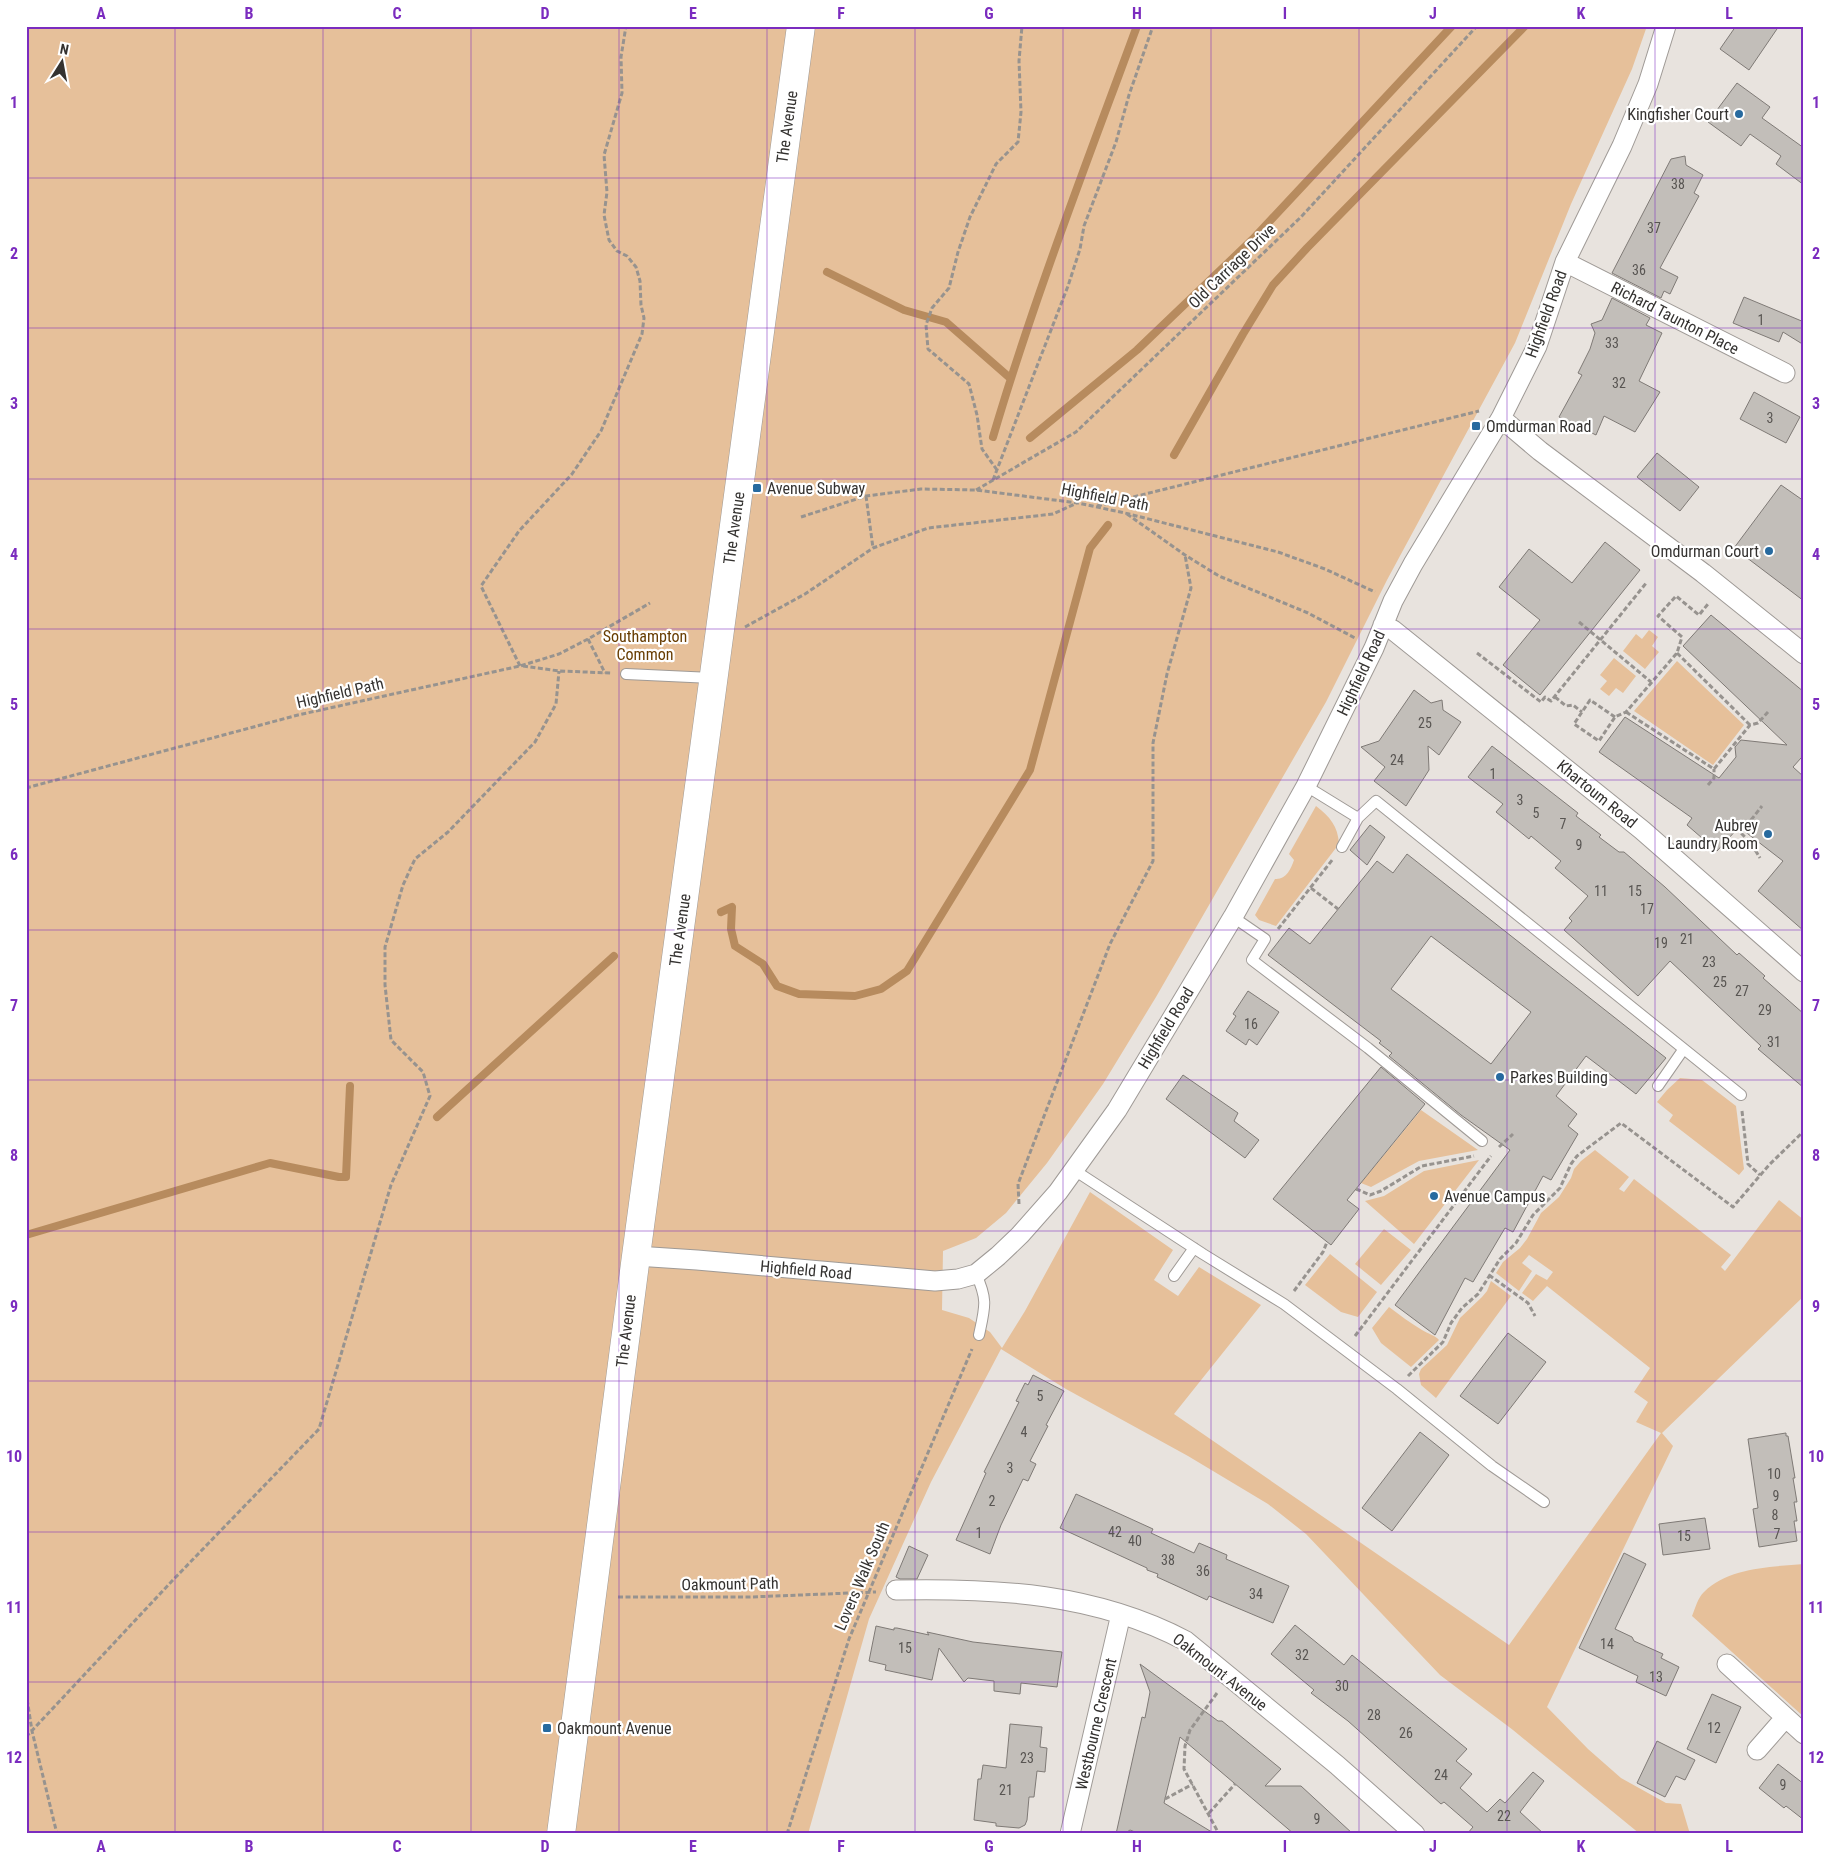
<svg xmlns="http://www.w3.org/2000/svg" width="1830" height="1860" viewBox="0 0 1830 1860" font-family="'Roboto Condensed',sans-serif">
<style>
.green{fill:#e6c09a}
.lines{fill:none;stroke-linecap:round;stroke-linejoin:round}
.stream{stroke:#b78b5e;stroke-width:8}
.building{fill:#c2beb9;stroke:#7f7a76;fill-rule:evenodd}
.service-casing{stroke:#9f9a96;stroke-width:12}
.minor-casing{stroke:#9f9a96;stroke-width:21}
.primary-casing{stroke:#9f9a96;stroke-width:29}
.path{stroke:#97938f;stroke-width:3;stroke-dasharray:5 2.5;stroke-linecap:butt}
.service{stroke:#fff;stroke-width:10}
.minor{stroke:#fff;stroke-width:19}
.primary{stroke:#fff;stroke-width:28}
.grid{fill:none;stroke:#7b2cbf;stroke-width:1;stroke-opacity:0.55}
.poi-dot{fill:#276a9f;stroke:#fff;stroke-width:2}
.labels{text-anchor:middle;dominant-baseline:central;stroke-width:4.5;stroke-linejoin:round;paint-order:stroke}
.number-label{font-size:14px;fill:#585552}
.poi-label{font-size:16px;fill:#343230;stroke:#fff;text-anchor:start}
.street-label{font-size:16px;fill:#343230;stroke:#fff}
.park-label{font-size:16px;fill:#673c00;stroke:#fff}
.neatline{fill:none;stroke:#7b2cbf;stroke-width:2}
.grid-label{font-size:16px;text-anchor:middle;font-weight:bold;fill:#7b2cbf}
</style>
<rect width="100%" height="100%" fill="#e8e3de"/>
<path class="green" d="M26,26H1647L1632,69L1571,204L1515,343L1387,580L1326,702L1156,997L1103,1084L1047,1163L1006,1213L976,1238L943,1251L942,1310L969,1318L990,1332L1002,1348L1025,1311L1090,1192L1173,1250L1154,1280L1178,1296L1199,1267L1261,1305L1174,1414L1509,1645L1661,1433L1636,1422L1648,1402L1634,1392L1650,1368L1547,1286L1533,1301L1522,1293L1536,1274L1547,1280L1553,1272L1529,1255L1522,1263L1532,1271L1519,1291L1496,1273L1503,1262L1520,1248L1527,1239L1541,1213L1559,1197L1571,1178L1574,1169L1581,1161L1595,1150L1629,1177L1619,1189L1624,1192L1634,1179L1731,1255L1721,1267L1725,1271L1779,1200L1804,1220V1296L1662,1433L1673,1446L1547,1707L1588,1749L1621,1778L1666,1803L1681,1804L1690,1834H1640L1513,1730L1440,1675L1306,1534L1268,1504L1188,1456L1066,1389L1001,1349L931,1482L869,1619L808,1834H26Z
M1649,630L1658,637L1652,646L1659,652L1645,669L1623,651L1636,634L1642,639Z
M1614,658L1636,676L1623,693L1616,688L1609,696L1600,689L1607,681L1600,675Z
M1677,661L1744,725L1713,765L1634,711Z
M1316,806C1330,817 1338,826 1339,844L1276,926L1259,920L1255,915L1275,879C1286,880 1291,869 1294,860L1289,854Z
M1680,1078L1702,1080L1736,1106L1744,1169L1739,1175L1669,1121L1673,1115L1657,1102L1667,1090Z
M1421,1110L1478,1150L1419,1161L1371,1187L1361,1183Z
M1479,1160L1414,1244L1365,1201L1384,1196L1424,1171Z
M1384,1229L1411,1250L1381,1285L1355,1264Z
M1330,1254L1377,1292L1358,1317L1341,1312L1305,1285Z
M1491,1281L1511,1296L1436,1398L1421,1385L1419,1374L1421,1369L1447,1345L1460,1318L1482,1297L1487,1291Z
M1389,1307C1400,1315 1410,1323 1422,1330C1428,1334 1435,1335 1439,1340L1411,1367L1381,1343L1372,1328Z
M1804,1564V1717L1692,1616C1695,1609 1698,1597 1704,1592C1729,1567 1771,1567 1804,1564Z"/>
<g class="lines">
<path class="stream" d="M827,272L904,310L946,322L1010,378
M993,437C1034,298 1087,162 1137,26
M1030,438L1137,350L1253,239L1452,26
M1174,455L1243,334L1273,285L1307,248L1525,26
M721,912L732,907L731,929L735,946L763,964L777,986L799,994L855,996L881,989L907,971L1030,770L1090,548L1108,525
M437,1117L614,956
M26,1235L270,1163L339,1177H346L350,1086"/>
</g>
<path class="building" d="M1736,26H1779L1749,70L1720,49Z
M1737,83L1770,107L1762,118L1804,148V185L1776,164L1781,156L1750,134L1741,146L1708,122Z
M1685,156L1686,165L1703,175L1694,193L1699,196L1660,268L1678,277L1670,294L1664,291L1661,298L1612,273L1671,159Z
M1744,297L1804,322V345L1783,332L1779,342L1733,323Z
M1612,298L1650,318L1646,325L1662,333L1639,381L1660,392L1635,432L1604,416L1596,435L1559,417L1582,375L1578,373L1590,349L1595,333L1591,324L1602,320Z
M1754,392L1800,417L1786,443L1740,419Z
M1657,453L1699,487L1680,511L1637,477Z
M1781,485L1804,501V601L1734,548Z
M1605,542L1640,570L1540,695L1503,665L1540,620L1499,587L1529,549L1572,583Z
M1711,615L1804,692V761L1801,758L1793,767L1804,777V931L1758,891L1783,861L1739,827L1717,851L1687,825L1692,818L1599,752L1625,717L1719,778L1736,757L1735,747L1741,740L1787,745L1683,646Z
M1414,690L1431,703L1442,700L1443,710L1461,722L1439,755L1428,746L1429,770L1406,806L1374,781L1385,767L1361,747L1379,741Z
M1492,746L1578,813L1576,816L1601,835L1599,837L1619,852H1624L1665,887L1737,955L1739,953L1765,976L1763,978L1804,1014V1088L1758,1049L1761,1046L1670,961L1638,996L1564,930L1572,921L1569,918L1588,896L1555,868L1561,861L1531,836L1529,839L1496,812L1503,804L1468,777Z
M1370,825L1385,837L1367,865L1350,850Z
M1407,854L1666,1058L1636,1094L1586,1056L1556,1096L1577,1114L1568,1126L1578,1134L1551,1180L1543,1176L1513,1232L1505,1228L1473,1282L1465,1278L1435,1335L1395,1305L1510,1150L1461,1115L1389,1056L1392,1053L1379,1043L1381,1041L1268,955L1289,928L1310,944L1377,861L1393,873ZM1431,936L1531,1012L1491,1064L1391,989Z
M1248,991L1279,1012L1257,1045L1249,1039L1246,1045L1226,1031L1236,1016L1233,1014Z
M1381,1067L1425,1104L1347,1200L1359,1209L1331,1245L1273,1199Z
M1183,1075L1238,1113L1234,1121L1259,1140L1245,1158L1166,1099Z
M1508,1333L1546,1362L1498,1424L1460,1396Z
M1033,1375L1064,1391L1046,1425L1048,1426L1030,1461L1036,1464L1028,1481L1023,1479L1001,1525L990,1554L956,1540L986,1473L984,1472L1019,1402L1016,1401L1025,1383L1028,1385Z
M1420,1432L1449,1455L1392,1531L1362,1508Z
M1786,1433V1436H1788L1795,1478H1793L1797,1502H1794L1797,1521H1794L1797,1541L1759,1547L1753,1509L1758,1508L1748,1439Z
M1076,1494L1153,1529L1151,1533L1194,1553L1199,1543L1227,1555L1226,1559L1289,1586L1273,1623L1209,1596L1207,1600L1179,1587L1157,1577L1158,1574L1147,1570V1568L1060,1528Z
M1705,1518L1710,1549L1663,1555L1659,1524Z
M909,1546L928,1555L917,1579H900L896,1577Z
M1624,1553L1646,1564L1615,1629L1632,1637L1634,1641L1663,1654L1661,1658L1679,1667L1666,1696L1636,1682L1638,1676L1579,1648Z
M1295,1625L1344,1665L1352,1655L1467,1749L1456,1761L1472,1774L1460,1788L1487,1812L1500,1799L1505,1803L1533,1772L1544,1781L1520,1812L1544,1834H1467L1473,1827L1444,1802L1441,1804L1348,1721L1311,1693L1314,1690L1271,1654Z
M876,1626L894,1630V1628H897L929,1635L927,1632L973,1642L1062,1652L1057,1687L1021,1683L1020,1694L994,1691V1681L968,1678L964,1682L939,1648L932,1680L885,1670L886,1665L869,1661Z
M1140,1664L1218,1721H1222L1281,1769L1265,1786H1301L1353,1834H1294L1180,1737L1164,1803L1215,1834H1140L1130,1830L1124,1834H1116L1142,1717L1145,1718L1150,1692Z
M1712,1694L1741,1707L1716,1763L1687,1749Z
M1010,1724L1042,1727L1040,1747L1047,1748L1045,1772L1037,1771L1034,1797H1029L1027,1820L1025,1825L1019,1828L996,1826V1823L974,1820L978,1779H981L983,1765L1006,1768Z
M1657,1741L1695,1760L1685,1780L1676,1776L1665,1797L1637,1783Z
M1778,1764L1804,1784V1820L1786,1806L1784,1808L1759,1788Z"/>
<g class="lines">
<g class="service-casing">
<path id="service" d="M626,674L712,678
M1306,786L1358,818L1376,801L1741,1095
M1342,847L1358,818
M1233,917L1265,939L1252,960L1368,1048L1482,1141
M1658,1086L1683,1050
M1074,1170L1203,1254L1284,1304L1397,1389L1492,1466L1544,1502
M976,1274C988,1300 985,1307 979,1335
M1174,1276L1194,1248"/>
</g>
<g class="minor-casing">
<path id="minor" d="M1565,262L1785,373
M1501,418L1540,451L1703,573L1804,654
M1383,625L1393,630L1642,830L1804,972
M636,1256L697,1260L935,1281L958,1279L976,1274L998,1256L1020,1235L1058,1192L1117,1110L1233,917L1306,786L1374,648L1393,601L1413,564L1501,418L1537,346L1565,262L1622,146L1648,84L1666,26
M896,1590C997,1588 1095,1593 1186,1641L1337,1765L1415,1834
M1727,1664L1804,1734
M1757,1750L1785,1718
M1070,1834L1121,1614"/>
</g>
<g class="primary-casing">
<path id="primary" d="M561,1834L636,1256L801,26"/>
</g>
<path class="path" d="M997,470L982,449L977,415L969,384L928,349L926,325L932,308L949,288L958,252L970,217L996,164L1018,142L1021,112L1019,61L1022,26
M993,480L1068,286L1080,249L1084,226L1116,142L1129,95L1153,26
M976,490L1076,432L1301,217L1477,26
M866,496L873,548
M1097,506L1479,411
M1127,514L1185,555L1219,576L1308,613L1355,638
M801,517L866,496L921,489L976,490L1078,503L1125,513L1278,552L1325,569L1375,592
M1579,622L1651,682
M745,627L805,594L873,548L928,528L1053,514L1077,503
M588,639L605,673
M1477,653L1541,702L1545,697L1551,701L1647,582
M1677,653L1750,725
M520,666L481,586L519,531L572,474L601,431L642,334L644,318L641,305L640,281L636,267L627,256L617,251L609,240L604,215L607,192L604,155L622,93L621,57L626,26
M523,666L559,671L611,673
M1555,697L1566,706L1573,705L1582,712
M1626,712L1714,769L1750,725L1758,723L1768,712
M1615,717L1590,700L1574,724L1599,741L1615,717L1626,712L1677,653L1682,637L1658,616L1676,596L1699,615L1708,604
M1708,785L1714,778V769
M26,788L298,715L520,666L559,654L588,639L650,603
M1751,820L1762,806
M1756,823L1751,820L1741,833L1751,843L1760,858
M1311,888L1338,909
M1278,929L1333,859
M1742,1111L1748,1164L1760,1175
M1499,1147L1513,1134
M1356,1189L1370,1195L1381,1191L1422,1166L1474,1156
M1019,1204L1018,1184L1110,944L1153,861V743L1167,674L1191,588L1185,555
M1489,1275L1528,1303L1535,1316
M1294,1291L1323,1252L1327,1242
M1355,1336L1491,1156
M1408,1376L1443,1342L1451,1323L1462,1308L1478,1294L1500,1259L1516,1243L1533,1215L1560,1188L1571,1164L1577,1156L1621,1123L1733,1207L1769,1165L1804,1131
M618,1597H750L876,1592
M26,1692L32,1731L57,1834
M1217,1693L1190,1730L1185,1746L1184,1769L1219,1834
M26,1737L172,1581L319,1429L391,1185L430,1096L423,1072L391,1040L385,985V947L403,885L415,859L448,832L535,742L556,704L559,671
M1165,1799L1193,1784
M1209,1813L1235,1784
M787,1834L849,1639L972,1349"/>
<use href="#service" class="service"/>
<use href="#minor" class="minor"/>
<use href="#primary" class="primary"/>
</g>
<path class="grid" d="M175,26V1834M323,26V1834M471,26V1834M619,26V1834M767,26V1834M915,26V1834M1063,26V1834M1211,26V1834M1359,26V1834M1507,26V1834M1655,26V1834M26,178H1804M26,328H1804M26,479H1804M26,629H1804M26,780H1804M26,930H1804M26,1080H1804M26,1231H1804M26,1381H1804M26,1532H1804M26,1682H1804"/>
<g class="poi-dot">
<circle cx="1739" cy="114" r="5"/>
<rect x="1471" y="421" width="10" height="10" rx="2.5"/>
<rect x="752" y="483" width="10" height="10" rx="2.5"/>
<circle cx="1769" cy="551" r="5"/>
<circle cx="1768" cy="834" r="5"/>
<circle cx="1500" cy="1077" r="5"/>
<circle cx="1434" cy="1196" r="5"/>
<rect x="542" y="1723" width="10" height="10" rx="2.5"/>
</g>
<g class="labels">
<g class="number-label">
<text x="1678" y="184">38</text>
<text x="1654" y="228">37</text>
<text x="1639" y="270">36</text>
<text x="1761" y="320">1</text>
<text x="1612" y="343">33</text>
<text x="1619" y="383">32</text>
<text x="1770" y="418">3</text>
<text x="1425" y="723">25</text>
<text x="1397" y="760">24</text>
<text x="1493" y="774">1</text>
<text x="1520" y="800">3</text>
<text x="1536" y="813">5</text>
<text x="1563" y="824">7</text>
<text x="1579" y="845">9</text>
<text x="1601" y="891">11</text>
<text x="1635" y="891">15</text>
<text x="1647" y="909">17</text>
<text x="1687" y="939">21</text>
<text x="1661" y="943">19</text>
<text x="1709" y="962">23</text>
<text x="1720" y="982">25</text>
<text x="1742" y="991">27</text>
<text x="1765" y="1010">29</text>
<text x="1251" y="1024">16</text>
<text x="1774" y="1042">31</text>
<text x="1040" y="1396">5</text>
<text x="1024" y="1432">4</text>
<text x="1010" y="1468">3</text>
<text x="1774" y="1474">10</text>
<text x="1776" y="1496">9</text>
<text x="992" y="1501">2</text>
<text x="1775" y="1515">8</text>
<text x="1115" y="1532">42</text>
<text x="979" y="1533">1</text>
<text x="1777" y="1534">7</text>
<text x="1684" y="1536">15</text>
<text x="1135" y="1541">40</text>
<text x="1168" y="1560">38</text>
<text x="1203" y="1571">36</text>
<text x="1256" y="1594">34</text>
<text x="1607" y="1644">14</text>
<text x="905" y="1648">15</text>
<text x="1302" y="1655">32</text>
<text x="1656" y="1677">13</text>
<text x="1342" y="1686">30</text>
<text x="1374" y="1715">28</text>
<text x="1714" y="1728">12</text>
<text x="1406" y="1733">26</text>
<text x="1027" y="1758">23</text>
<text x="1441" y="1775">24</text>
<text x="1783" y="1785">9</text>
<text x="1006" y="1790">21</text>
<text x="1504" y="1816">22</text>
<text x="1317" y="1819">9</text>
</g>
<g class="poi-label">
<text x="1729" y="114" text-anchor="end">Kingfisher Court</text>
<text x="1486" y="426">Omdurman Road</text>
<text x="767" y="488">Avenue Subway</text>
<text x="1759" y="551" text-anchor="end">Omdurman Court</text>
<text x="1758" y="825" text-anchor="end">Aubrey<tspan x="1758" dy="18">Laundry Room</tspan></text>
<text x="1510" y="1077">Parkes Building</text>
<text x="1444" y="1196">Avenue Campus</text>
<text x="557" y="1728">Oakmount Avenue</text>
</g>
<g class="street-label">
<text transform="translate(787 127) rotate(-82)">The Avenue</text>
<text transform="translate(1232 266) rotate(-44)">Old Carriage Drive</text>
<text transform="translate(1546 314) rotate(-70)">Highfield Road</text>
<text transform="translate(1675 318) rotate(27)">Richard Taunton Place</text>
<text transform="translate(1105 497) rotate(11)">Highfield Path</text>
<text transform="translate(734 528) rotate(-82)">The Avenue</text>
<text transform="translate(1361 673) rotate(-65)">Highfield Road</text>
<text transform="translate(340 693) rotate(-13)">Highfield Path</text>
<text transform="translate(1597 794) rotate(39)">Khartoum Road</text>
<text transform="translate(680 930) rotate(-82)">The Avenue</text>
<text transform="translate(1166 1028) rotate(-59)">Highfield Road</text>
<text transform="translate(806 1270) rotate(5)">Highfield Road</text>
<text transform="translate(626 1331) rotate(-83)">The Avenue</text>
<text transform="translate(862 1576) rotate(-67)">Lovers Walk South</text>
<text transform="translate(730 1584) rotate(-1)">Oakmount Path</text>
<text transform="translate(1220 1672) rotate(38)">Oakmount Avenue</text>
<text transform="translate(1096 1724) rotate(-77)">Westbourne Crescent</text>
</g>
<g class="park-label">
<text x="645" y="636">Southampton<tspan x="645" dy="18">Common</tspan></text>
</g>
</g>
<rect width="1830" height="1860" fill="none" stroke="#ffffff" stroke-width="55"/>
<g transform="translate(62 62) rotate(11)" stroke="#ffffff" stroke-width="4" paint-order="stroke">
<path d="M0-4L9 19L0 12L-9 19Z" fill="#343230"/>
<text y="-8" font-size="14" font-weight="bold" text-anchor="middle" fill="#343230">N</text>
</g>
<rect x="28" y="28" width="1774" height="1804" class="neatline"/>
<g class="grid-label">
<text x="101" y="19">A</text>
<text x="249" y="19">B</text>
<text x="397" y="19">C</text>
<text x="545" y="19">D</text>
<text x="693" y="19">E</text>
<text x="841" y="19">F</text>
<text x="989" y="19">G</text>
<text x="1137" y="19">H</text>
<text x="1285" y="19">I</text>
<text x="1433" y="19">J</text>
<text x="1581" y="19">K</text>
<text x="1729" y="19">L</text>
<text x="14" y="108">1</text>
<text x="1816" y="108">1</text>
<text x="14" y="259">2</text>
<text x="1816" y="259">2</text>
<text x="14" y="409">3</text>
<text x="1816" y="409">3</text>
<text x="14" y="560">4</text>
<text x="1816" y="560">4</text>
<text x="14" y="710">5</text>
<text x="1816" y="710">5</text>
<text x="14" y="860">6</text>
<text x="1816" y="860">6</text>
<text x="14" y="1011">7</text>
<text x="1816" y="1011">7</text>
<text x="14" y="1161">8</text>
<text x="1816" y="1161">8</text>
<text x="14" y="1312">9</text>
<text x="1816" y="1312">9</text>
<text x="14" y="1462">10</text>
<text x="1816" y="1462">10</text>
<text x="14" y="1613">11</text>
<text x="1816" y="1613">11</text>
<text x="14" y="1763">12</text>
<text x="1816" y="1763">12</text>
<text x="101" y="1852">A</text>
<text x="249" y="1852">B</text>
<text x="397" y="1852">C</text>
<text x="545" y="1852">D</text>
<text x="693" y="1852">E</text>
<text x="841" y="1852">F</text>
<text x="989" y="1852">G</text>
<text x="1137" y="1852">H</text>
<text x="1285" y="1852">I</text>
<text x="1433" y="1852">J</text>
<text x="1581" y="1852">K</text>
<text x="1729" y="1852">L</text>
</g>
</svg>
